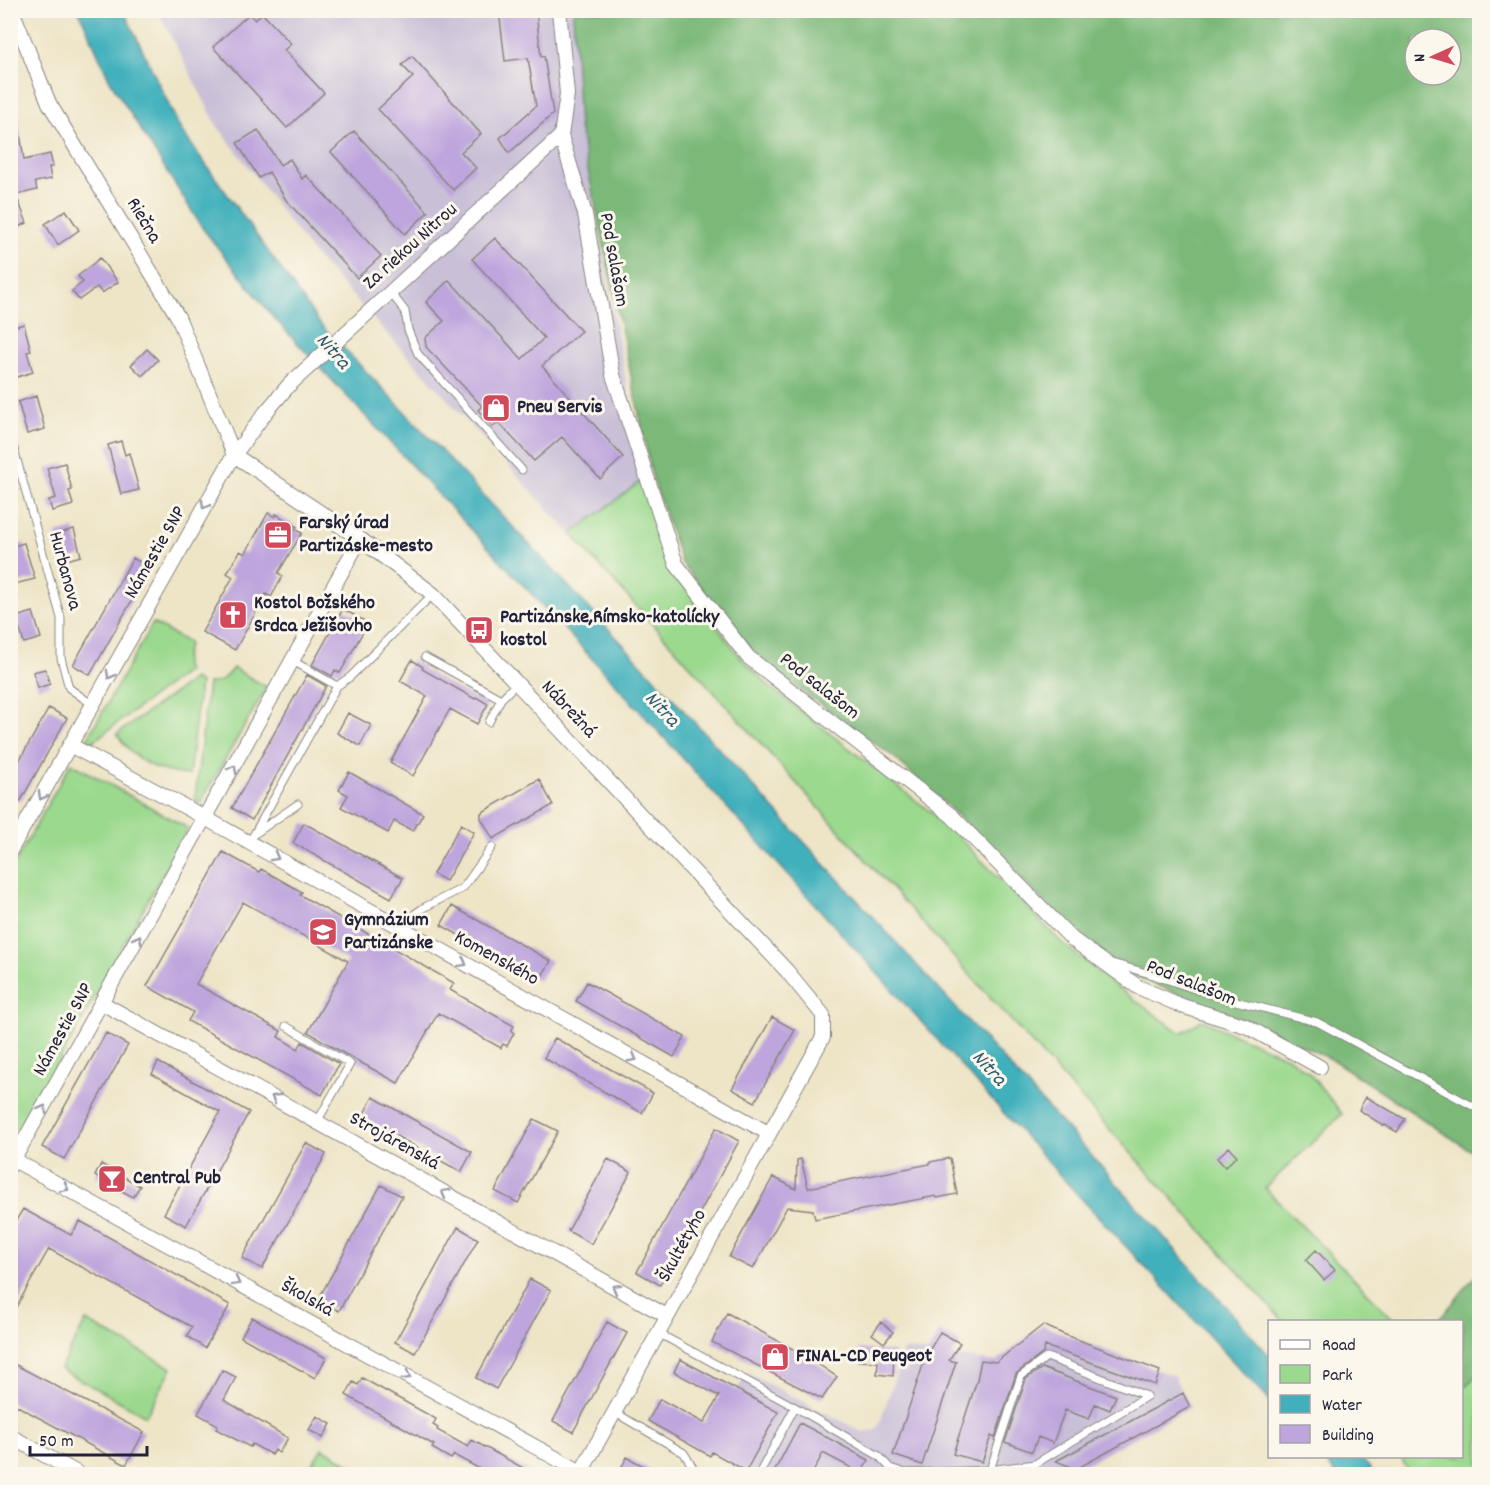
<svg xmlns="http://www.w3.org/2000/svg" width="1490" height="1485" viewBox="0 0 1490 1485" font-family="Dekko,sans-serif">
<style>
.industrial{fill:#c9bfd7}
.green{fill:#9bd98e;stroke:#5e7e64;stroke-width:1.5}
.forest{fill:#7cb979;stroke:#4f6e5a;stroke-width:1.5;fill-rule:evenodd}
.water{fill:#41b0bc;stroke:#32697c;stroke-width:1.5}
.building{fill:#bea5dd}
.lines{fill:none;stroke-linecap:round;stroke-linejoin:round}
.service-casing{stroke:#888481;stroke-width:9}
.minor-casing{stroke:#888481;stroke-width:16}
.service{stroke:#fff;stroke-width:7}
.minor{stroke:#fff;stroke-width:14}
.oneway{stroke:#9c9ca7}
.labels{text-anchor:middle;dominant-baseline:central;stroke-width:6;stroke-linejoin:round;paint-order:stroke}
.street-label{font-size:20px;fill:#22223b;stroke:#fbf7ec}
.poi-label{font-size:20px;font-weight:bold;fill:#22223b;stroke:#fbf7ec;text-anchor:start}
.water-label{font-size:21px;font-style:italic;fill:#2e5b6f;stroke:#fbf7ec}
</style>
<rect width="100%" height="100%" fill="#fbf7ec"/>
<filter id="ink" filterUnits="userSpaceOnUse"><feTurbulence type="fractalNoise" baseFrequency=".0167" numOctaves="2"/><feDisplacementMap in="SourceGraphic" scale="12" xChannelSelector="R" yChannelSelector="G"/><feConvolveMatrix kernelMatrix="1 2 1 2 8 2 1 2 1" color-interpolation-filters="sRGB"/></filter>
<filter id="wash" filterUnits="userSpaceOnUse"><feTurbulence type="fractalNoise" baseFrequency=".008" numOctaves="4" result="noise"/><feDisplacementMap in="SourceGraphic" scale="24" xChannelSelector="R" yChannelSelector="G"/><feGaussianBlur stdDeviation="1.35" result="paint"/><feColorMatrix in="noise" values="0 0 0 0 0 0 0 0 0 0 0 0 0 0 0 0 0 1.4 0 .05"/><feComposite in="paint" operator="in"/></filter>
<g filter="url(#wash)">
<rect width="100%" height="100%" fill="#eee5c7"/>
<path class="industrial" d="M158,11H573L579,127L644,479L571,534L311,251L216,124Z
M1043,1325L1064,1335L1174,1376L1190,1407L1065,1474H727L733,1463L737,1390L747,1373L863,1432L875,1430L880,1423L904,1349L996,1362Z"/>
<path class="green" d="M644,479L666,561L741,658L769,686L945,823L1061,942L1110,982L1181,1033L1202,1020L1289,1058L1310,1074L1342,1114L1265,1188L1395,1321H1283L571,534Z
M153,623L189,643C186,653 182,661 187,671L92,742L87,739Z
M233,668L267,687L200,803L195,800L208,683C220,684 226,677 233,668Z
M194,679L200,683L189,775C157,773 134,761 117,734Z
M71,763L188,828L11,1148V870Z
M86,1321L172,1368L146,1416L60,1369Z
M1479,1373V1474H1409L1401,1457L1462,1456V1389Z
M322,1448L367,1474H306Z"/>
<path class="forest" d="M573,11H1479V1156L1333,1060L1271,1031L1149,982L1118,966L1080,938L955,813L895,758L761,661L736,632L681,562L652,476L579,127ZM1415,39H1451V75H1415Z
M1479,1271V1373L1462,1389V1322L1438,1321Z"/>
<path class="water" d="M79,11H124L181,130L321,325L388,394L634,656L1098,1163L1269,1355V1400L1077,1194L608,676L273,317L203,229L110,81Z
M1323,1457H1360L1375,1474H1335Z"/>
<g id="blocks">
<path class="building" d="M499,10H536L541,57L544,56L553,114L509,153L500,138L536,106L528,58L505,61Z
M262,13L291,44L284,50L324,93L287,128L213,47L249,14L255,20Z
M412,56L481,134L461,152L476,168L453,190L378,109L413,77L402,65Z
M18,119L24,160L50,154L53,167H49L51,179L35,182L37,190L16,195L27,223L10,231V120Z
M258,130L280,165L290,159L302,179L306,175L381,256L357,278L286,200L269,172L259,178L237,143Z
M354,131L428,212L405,234L331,152Z
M66,210L79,230L58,245L45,224Z
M495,238L581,331L542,366L623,457L600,479L562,437L534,461L498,422L493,427L478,410L482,406L426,347L425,338L444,321L426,302L449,280L522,359L544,338L472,259Z
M100,258L118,282L102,293L97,287L79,300L72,291L83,282L78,276Z
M24,324L31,351L27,352L33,372L14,378L10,363V328Z
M147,349L158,360L142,376L131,365Z
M36,396L45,429L27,434L18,402Z
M121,441L125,455L129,453L139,490L121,494L108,445Z
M65,463L72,490L69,491L73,505L52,511L49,500L56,498L47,468Z
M268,513L275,517L276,514L297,527L295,529L302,533L278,573L283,576L271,597L266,594L235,650L202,632L233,577L227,573L240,551L245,554Z
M74,529L81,556L63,561L56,534Z
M24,543L35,579L10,585V547Z
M133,558L150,568L90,675L73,665Z
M343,609L368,623L340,673L335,670L332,676L312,665Z
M33,612L41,638L24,643L16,617Z
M412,660L423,667L422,669L475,699L476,697L488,704L477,724L450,709L413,776L390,763L427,696L400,681Z
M45,669L50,684L38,688L33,672Z
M307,675L326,686L252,820L232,808Z
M49,708L67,718L20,802L10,797V777Z
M348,713L371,725L360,746L337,733Z
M349,772L423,814L413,831L394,821L388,833L341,807L348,795L339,790Z
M539,779L553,805L493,839L481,818V813Z
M304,823L403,878L391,898L293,843Z
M461,824L474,832L446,881L433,874Z
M223,852L259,872L261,869L302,892L300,895L454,983L450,990L514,1026L511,1031L514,1033L507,1046L503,1044L501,1048L438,1013L398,1083L345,1054L308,1032L348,961L243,902L196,984L281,1031L278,1037L298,1049L302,1042L339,1064L322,1095L188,1021L193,1012L147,986Z
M452,906L551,961L539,981L441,925Z
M587,982L685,1037L674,1057L576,1001Z
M772,1017L795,1030L755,1102L732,1089Z
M106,1033L128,1045L64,1159L42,1147Z
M555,1038L653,1093L642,1113L544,1058Z
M158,1062L249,1112L186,1226L164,1214L220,1112L152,1074Z
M373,1097L472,1152L461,1172L362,1117Z
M1366,1097L1405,1119L1397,1132L1385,1125L1384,1126L1359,1110Z
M534,1119L558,1131L518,1203L495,1191Z
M716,1128L739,1141L660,1285L637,1272Z
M306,1143L326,1154L262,1269L242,1258Z
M1229,1147L1237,1156L1225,1167L1217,1158Z
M950,1158L957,1194L937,1198L936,1196L815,1219L813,1210L787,1207L753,1269L729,1257L773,1177L796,1189L797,1160L801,1159L808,1188L930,1164V1162Z
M608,1159L631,1172L591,1244L568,1231Z
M101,1164L140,1186L133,1197L95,1176Z
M381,1185L402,1196L339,1311L318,1300Z
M23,1209L71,1235L80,1221L230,1305L205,1348L187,1336L192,1327L49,1249L10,1318V1230Z
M458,1227L478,1239L415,1353L395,1342Z
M1316,1250L1335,1270L1324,1280L1306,1260Z
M530,1279L551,1290L496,1389L476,1378Z
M727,1313L809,1358L837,1377L822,1399L712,1342Z
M252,1317L326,1358L315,1378L241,1337Z
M607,1322L627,1333L573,1432L553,1421Z
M881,1322L893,1332L884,1343L872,1334Z
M1043,1325L1063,1334L1160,1371L1155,1385L1045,1346L1043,1353L1016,1374L995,1438L991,1436L982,1462L953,1454L977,1380L981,1360L996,1362Z
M940,1332L960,1343L949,1360L956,1362L922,1465L893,1455L926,1356Z
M858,1349L894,1352L893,1376L877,1374L878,1362L858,1361Z
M680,1359L778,1412L746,1471L712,1452L710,1456L648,1421L660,1399L704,1423L719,1396L674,1372Z
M10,1362L144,1432L126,1465L10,1402Z
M1042,1368L1116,1396L1110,1410L1095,1404L1089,1419L1065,1410L1053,1443L1038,1437L1032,1452L1005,1442L1026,1379Z
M222,1370L236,1377L224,1400L288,1438L279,1453L275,1450L272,1455L252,1444L250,1447L216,1429L218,1425L198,1414Z
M362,1378L436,1419L433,1425L438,1428L437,1430L468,1447L472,1440L534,1474H489L454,1455L451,1459L432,1448L434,1445L346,1395L353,1382L358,1385Z
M1183,1393L1190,1407L1100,1456L1076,1469L1056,1461Z
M317,1416L331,1424L323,1438L309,1430Z
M800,1423L869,1460L861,1473L823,1453L812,1474H773Z
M627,1457L658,1474H618Z"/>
</g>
</g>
<g filter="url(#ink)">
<use href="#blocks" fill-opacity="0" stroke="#888481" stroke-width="1.5"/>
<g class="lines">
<g class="service-casing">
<path id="service" d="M390,292L405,311L408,330L418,354L522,470
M10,435L61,618V658L69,688L93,705
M425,657L501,699
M293,661L337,686
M489,722L501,699L516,684
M256,833L298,804
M249,843L337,686L350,677L433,594
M398,926L423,908L463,888L492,847
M1112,963L1150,974L1216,996L1317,1022L1480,1110
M286,1026L350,1064L317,1122
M658,1333L795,1407L879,1456L890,1468L905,1473L990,1470L1035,1464L1147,1396
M614,1412L684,1453L697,1474
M990,1470L1021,1376L1047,1357L1147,1396
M759,1474L795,1407"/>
</g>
<g class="minor-casing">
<path id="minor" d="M12,10L49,103L178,317L234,455L360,539L433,594L787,971L823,1015V1037L580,1474
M559,10L567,94L561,136L585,214L613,375L676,564L748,657L952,816L1072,939L1138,987L1182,1006L1246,1026L1320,1067
M70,745L189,809L768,1133
M10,851L234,455L266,412L289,385L561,136
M102,1003L667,1316
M14,1160L581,1472
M10,1166L360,539
M10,1436L79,1474"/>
</g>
<use href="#service" class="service"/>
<use href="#minor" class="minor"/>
</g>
<defs><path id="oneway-chevron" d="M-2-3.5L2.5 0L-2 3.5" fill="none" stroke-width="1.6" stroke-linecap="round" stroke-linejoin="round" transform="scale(1.5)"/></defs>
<g class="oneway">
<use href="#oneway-chevron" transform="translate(205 505) rotate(120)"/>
<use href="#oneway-chevron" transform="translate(110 675) rotate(119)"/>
<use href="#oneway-chevron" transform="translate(233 769) rotate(-61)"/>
<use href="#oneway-chevron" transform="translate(42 796) rotate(119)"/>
<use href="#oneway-chevron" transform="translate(275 857) rotate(29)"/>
<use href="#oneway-chevron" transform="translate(138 939) rotate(-61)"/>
<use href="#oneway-chevron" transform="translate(463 963) rotate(29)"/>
<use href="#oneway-chevron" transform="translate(633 1058) rotate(29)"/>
<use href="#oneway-chevron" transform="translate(275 1098) rotate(-151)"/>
<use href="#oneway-chevron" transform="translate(43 1109) rotate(-61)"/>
<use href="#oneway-chevron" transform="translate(65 1188) rotate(29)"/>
<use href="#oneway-chevron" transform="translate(445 1193) rotate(-151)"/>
<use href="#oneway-chevron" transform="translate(236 1282) rotate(29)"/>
<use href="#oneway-chevron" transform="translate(616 1288) rotate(-151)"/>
<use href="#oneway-chevron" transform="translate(407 1376) rotate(29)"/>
</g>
</g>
<defs>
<g id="shop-square" transform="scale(1.5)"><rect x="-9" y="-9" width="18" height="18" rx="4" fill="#d1495b" stroke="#fbf7ec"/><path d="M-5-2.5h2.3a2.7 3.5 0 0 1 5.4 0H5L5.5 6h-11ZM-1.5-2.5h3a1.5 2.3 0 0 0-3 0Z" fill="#fff"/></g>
<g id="office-square" transform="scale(1.5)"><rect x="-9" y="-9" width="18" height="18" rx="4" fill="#d1495b" stroke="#fbf7ec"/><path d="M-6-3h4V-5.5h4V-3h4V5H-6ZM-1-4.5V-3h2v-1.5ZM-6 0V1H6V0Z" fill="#fff"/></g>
<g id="church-square" transform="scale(1.5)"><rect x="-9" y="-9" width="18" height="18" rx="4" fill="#d1495b" stroke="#fbf7ec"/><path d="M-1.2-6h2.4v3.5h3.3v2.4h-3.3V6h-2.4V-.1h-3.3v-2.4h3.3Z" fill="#fff"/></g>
<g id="bus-square" transform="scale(1.5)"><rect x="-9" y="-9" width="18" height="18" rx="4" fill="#d1495b" stroke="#fbf7ec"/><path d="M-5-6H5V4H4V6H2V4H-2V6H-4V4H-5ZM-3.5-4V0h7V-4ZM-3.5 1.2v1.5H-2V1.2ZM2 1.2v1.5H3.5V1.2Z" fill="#fff"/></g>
<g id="university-square" transform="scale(1.5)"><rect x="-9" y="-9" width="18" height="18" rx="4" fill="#d1495b" stroke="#fbf7ec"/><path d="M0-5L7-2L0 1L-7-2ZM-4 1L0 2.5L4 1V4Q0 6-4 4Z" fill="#fff"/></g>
<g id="bar-square" transform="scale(1.5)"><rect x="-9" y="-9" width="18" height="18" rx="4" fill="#d1495b" stroke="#fbf7ec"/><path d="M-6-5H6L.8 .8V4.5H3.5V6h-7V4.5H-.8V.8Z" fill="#fff"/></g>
</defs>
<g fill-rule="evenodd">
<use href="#shop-square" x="496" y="408"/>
<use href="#office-square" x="278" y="535"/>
<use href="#church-square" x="233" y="615"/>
<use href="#bus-square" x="479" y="630"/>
<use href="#university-square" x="323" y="932"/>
<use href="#bar-square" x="112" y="1179"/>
<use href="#shop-square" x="775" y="1357"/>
</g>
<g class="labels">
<g class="street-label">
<text transform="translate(143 221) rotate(59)">Riečna</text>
<text transform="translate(411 247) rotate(-42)">Za riekou Nitrou</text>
<text transform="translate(613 260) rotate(80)">Pod salašom</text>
<text transform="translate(156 553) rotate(-60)">Námestie SNP</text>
<text transform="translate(64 571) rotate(75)">Hurbanova</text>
<text transform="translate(819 687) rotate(38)">Pod salašom</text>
<text transform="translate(568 710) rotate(47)">Nábrežná</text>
<text transform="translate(496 959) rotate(29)">Komenského</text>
<text transform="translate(1191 984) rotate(22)">Pod salašom</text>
<text transform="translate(64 1030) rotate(-61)">Námestie SNP</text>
<text transform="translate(394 1142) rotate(29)">Strojárenská</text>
<text transform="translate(683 1246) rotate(-61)">Škultétyho</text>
<text transform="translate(307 1299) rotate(29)">Školská</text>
</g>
<g class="poi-label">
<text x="517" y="408">Pneu Servis</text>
<text x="299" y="524">Farský úrad<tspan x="299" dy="23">Partizáske-mesto</tspan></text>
<text x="254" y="604">Kostol Božského<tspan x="254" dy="23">Srdca Ježišovho</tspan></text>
<text x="500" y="618">Partizánske,Rímsko-katolícky<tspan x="500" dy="23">kostol</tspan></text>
<text x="344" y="921">Gymnázium<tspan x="344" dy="23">Partizánske</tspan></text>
<text x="133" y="1179">Central Pub</text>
<text x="796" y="1357">FINAL-CD Peugeot</text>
</g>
<g class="water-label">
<text transform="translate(332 352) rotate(49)">Nitra</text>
<text transform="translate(661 710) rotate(47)">Nitra</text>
<text transform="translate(988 1069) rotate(48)">Nitra</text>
</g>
</g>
<rect width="1490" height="1485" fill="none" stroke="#fbf7ec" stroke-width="36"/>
<rect x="1268" y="1320" width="195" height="138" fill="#fbf7ec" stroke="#a4a2a5" stroke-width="1.5"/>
<rect x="1280" y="1340" width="30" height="9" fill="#ffffff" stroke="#a4a2a5" stroke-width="1.5"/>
<text x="1322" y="1350" font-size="18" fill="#22223b">Road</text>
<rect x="1280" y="1365" width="30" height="18" fill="#9bd98e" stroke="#a4a2a5" stroke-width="1.5"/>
<text x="1322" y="1380" font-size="18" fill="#22223b">Park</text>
<rect x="1280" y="1395" width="30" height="18" fill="#41b0bc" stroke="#a4a2a5" stroke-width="1.5"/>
<text x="1322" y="1410" font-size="18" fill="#22223b">Water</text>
<rect x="1280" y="1425" width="30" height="18" fill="#bea5dd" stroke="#a4a2a5" stroke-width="1.5"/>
<text x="1322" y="1440" font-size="18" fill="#22223b">Building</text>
<g transform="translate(1433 57) rotate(266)"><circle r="28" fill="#fbf7ec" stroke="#a4a2a5" stroke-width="1.5"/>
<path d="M0-4.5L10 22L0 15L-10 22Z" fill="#d1495b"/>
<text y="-9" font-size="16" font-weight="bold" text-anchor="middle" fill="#22223b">N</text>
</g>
<path d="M30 1446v9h117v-9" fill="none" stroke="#22223b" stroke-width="3"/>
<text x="39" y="1446" font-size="18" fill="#22223b" stroke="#fbf7ec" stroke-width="4.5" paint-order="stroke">50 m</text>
</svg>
